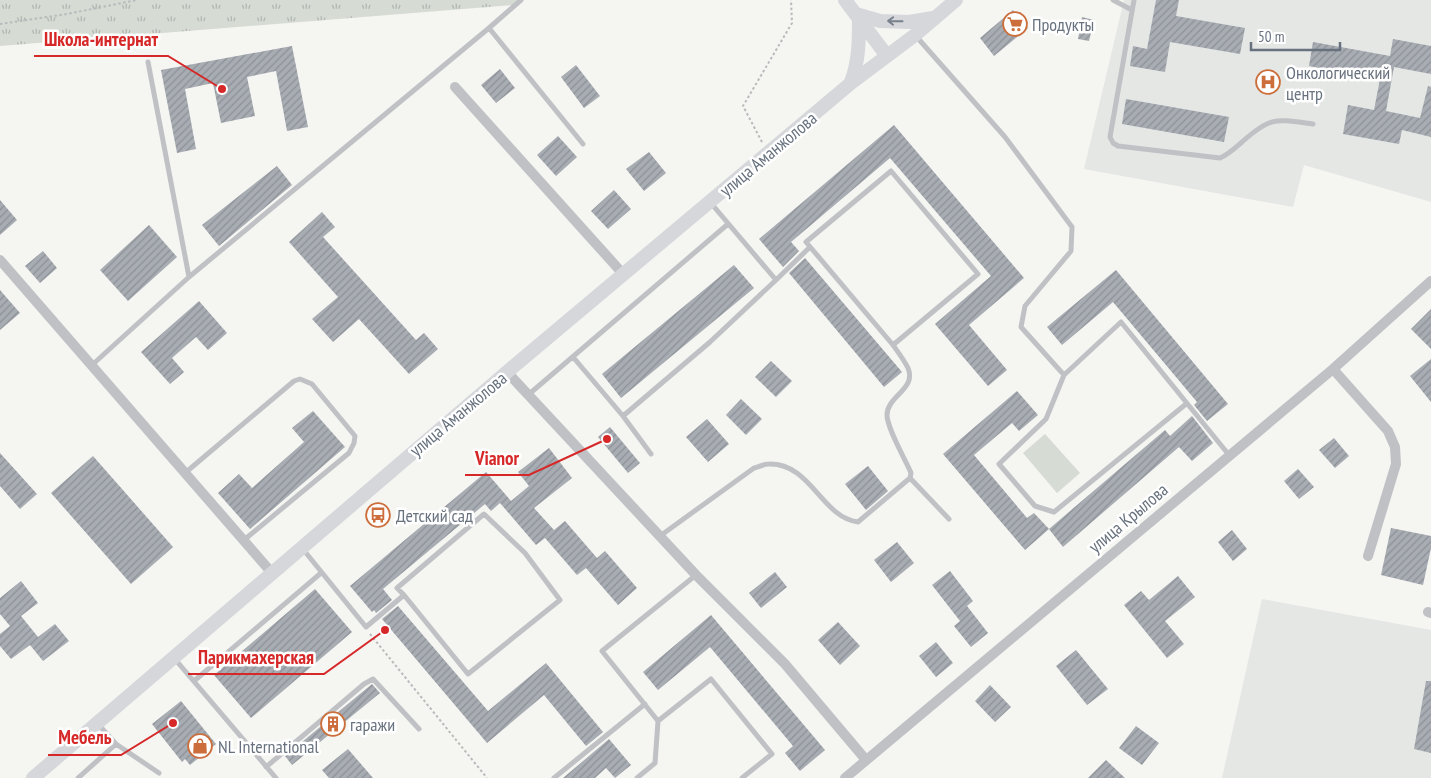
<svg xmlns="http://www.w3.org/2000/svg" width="1431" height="778" viewBox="0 0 1431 778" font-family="'PT Sans Narrow',sans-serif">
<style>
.built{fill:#e5e7e5}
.grass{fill:url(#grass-tufts)}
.pitch{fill:#d6dbd4}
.building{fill:url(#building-hatch)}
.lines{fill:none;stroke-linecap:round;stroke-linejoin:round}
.path{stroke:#b8babc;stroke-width:2;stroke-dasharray:2.5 2.5;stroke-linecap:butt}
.service{stroke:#bfc1c5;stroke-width:5}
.minor{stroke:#bfc1c5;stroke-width:10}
.secondary{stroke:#d5d7db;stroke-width:14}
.oneway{stroke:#78818d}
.labels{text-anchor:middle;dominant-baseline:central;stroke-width:5;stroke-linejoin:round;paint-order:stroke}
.poi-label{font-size:18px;fill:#68727f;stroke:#fff;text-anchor:start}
.street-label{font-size:18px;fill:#68727f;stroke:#fff}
.leader{fill:none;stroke:#d62828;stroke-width:2}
.callout-dot{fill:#d62828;stroke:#fff;stroke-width:2}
.callout-label{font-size:19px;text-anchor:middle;font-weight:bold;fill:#d62828;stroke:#fff;stroke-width:5;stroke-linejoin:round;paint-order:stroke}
</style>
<defs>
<pattern id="grass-tufts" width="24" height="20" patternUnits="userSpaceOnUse" patternTransform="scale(1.25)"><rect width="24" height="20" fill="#d6dbd4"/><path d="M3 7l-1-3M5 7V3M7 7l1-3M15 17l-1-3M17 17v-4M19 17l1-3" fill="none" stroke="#b1b6b1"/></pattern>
<pattern id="building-hatch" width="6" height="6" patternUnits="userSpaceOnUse" patternTransform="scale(1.25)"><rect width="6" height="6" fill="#a8adb3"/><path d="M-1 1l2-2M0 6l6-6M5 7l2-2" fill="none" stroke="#8d9197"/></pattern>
</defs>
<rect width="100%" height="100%" fill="#f5f5f2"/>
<path class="built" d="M1124,0H1431V202L1304,165L1293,207L1084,169Z
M1262,599L1431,630V778H1222Z"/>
<path class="grass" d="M0,0H517L514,5L0,46Z"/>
<path class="pitch" d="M1045,434L1080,473L1057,493L1023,453Z"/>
<path class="building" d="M1156,0H1179L1176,16L1245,28L1240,54L1170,42L1165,72L1130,66L1133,46L1147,49Z
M1013,10L1028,28L994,56L980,38Z
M1082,17L1094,20L1089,41L1078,39Z
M1393,39L1431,46V74L1394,67L1386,111L1420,118L1428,86L1431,87V137L1402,130L1399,144L1343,134L1348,105L1374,110L1380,79L1309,66L1313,42L1390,56Z
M292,46L308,127L287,131L276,71L247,77L255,116L221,123L213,83L185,89L196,149L177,153L161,70Z
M576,65L600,96L584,108L561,77Z
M500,69L515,88L496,103L481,85Z
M1126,99L1229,117L1224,142L1122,124Z
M894,125L1024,278L969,325L1007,370L988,386L935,324L991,276L890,158L791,242L799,251L783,267L759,239Z
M558,136L577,157L556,176L537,155Z
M649,152L666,173L644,191L626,169Z
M277,166L292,185L219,246L202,225Z
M614,190L631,209L608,229L591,211Z
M0,200L17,220L0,235Z
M322,212L335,227L323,237L416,340L424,333L438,349L409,374L359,319L333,342L312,319L338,297L289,242Z
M149,225L177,257L128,301L100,270Z
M43,251L57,268L40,283L25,266Z
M805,258L902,372L884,387L789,273Z
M734,265L754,288L621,398L602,374Z
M1116,270L1228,404L1207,421L1194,405L1197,402L1113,302L1062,345L1047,327Z
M0,290L20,313L0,330Z
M199,301L227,333L208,350L196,337L172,358L184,372L170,384L141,352Z
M1431,309V349L1411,329Z
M1431,359V402L1410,376Z
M771,361L792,381L776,397L755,377Z
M1017,391L1038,415L1019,431L1012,423L974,455L1027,518L1034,513L1049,529L1025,550L943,454Z
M741,399L762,419L746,435L726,415Z
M313,411L345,447L250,529L218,493L239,474L252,488L304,442L292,428Z
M1192,416L1213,443L1192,461L1179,447L1063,547L1049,529L1165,430L1170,436Z
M707,419L729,444L708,462L686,437Z
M610,427L640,463L628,473L598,437Z
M1334,438L1349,456L1335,468L1319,450Z
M549,448L572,478L534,508L554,530L565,521L597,558L605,551L637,588L618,605L586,568L577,575L545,538L536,545L500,503L491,511L485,504L383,589L392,600L376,613L374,610L372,612L350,586L486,472L511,501L529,486L518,472Z
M0,453L37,494L20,509L0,486Z
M93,456L173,547L131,584L51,493Z
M868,466L888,491L866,510L845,484Z
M1298,469L1314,487L1299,499L1284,481Z
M1391,528L1431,536V548L1423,585L1381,575Z
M1232,530L1247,549L1233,561L1218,542Z
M897,542L914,563L891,582L874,560Z
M950,571L973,601L967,606L988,633L971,647L954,626L960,621L932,585Z
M775,572L787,587L761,608L749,593Z
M1178,576L1195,597L1165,621L1184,644L1167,658L1124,605L1141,591L1149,600Z
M21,581L38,603L21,616L38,637L55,624L69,641L43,661L30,645L11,659L0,646V634L10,626L0,614V598Z
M315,589L352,632L251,718L214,675Z
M398,606L488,711L546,663L603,732L586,746L544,695L487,743L382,619Z
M711,615L825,750L800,771L785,753L793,746L710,647L658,690L643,672Z
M838,622L860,646L840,665L818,640Z
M936,642L953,663L936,677L919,656Z
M1076,650L1108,689L1087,705L1056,666Z
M1426,681H1431V753L1414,749Z
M372,684L380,693L292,765L285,756Z
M990,685L1011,707L995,722L975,701Z
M181,701L216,744L190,765L185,759L182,762L152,724Z
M1136,726L1159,743L1142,765L1119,748Z
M609,739L631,765L615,778L606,768L595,778H563Z
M348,749L373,778H329L322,770Z
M1106,760L1125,778H1088Z"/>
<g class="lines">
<path class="path" d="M0,24L67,14L137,0
M762,142L743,106L792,23L791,0
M370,634L487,778"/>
<path class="service" d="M521,0L489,28L583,144
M1113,0L1132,10
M1134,0L1110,137L1113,143L1118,146L1220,158C1229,154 1235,148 1242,142C1271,116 1276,119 1313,124
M915,35L1005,137L1072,227L1071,251L1025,306L1021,327L1064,375L1121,322L1229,455
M891,171L978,274L893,345L806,242Z
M710,202L776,280L810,247
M189,277L489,28
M573,357L623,416L651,454
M92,365L189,277L148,62
M1064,375L1046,419L999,464L1035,506L1054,512L1186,404
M528,395L728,224
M623,416L710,342L776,280
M185,473L294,381L300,379L312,384L355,436L354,443L349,453L244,540
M910,478L949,519
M660,536L754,468C758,467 764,464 769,464C811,463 821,517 858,522L910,478L911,473C905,459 887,428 887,415C887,396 917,389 908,368C904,360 898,352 893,345
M302,548L366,627L404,595L397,588L484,514L525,553L560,600L468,674L404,595
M174,658L276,778
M194,681L321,573
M658,721L711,679L772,754L742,778
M97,723L116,744L159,773
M266,767L364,684L373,679L419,729
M78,778L116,744
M554,778L645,704
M637,778L655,763L658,721L602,651L696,575"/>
<path class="minor" d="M455,87L624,275
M0,260L272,573
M1333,369L1388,431L1395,447L1396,464L1368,556
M507,372L696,575L785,664L866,760
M1428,612L1431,613
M845,778L1333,369L1431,281"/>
<path class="secondary" d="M845,0L887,56
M856,14L880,21L909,22L933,18
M851,82C859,61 859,41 859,19
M33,778L507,372L851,83L915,35L956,0"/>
</g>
<defs><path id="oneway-shaft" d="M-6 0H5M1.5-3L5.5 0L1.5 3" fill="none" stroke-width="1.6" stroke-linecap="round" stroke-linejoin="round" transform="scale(1.25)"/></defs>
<use class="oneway" href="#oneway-shaft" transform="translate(895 21) rotate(-179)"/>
<defs>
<g id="supermarket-ring" transform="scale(1.25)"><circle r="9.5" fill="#fff" stroke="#cc6e3b" stroke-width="1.5"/><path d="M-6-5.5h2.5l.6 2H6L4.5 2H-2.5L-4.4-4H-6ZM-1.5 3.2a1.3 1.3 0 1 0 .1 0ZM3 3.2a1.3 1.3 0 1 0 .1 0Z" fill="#cc6e3b"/></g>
<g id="hospital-ring" transform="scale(1.25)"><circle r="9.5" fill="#fff" stroke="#cc6e3b" stroke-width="1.5"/><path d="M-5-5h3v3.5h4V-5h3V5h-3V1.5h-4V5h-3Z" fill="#cc6e3b"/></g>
<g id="bus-ring" transform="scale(1.25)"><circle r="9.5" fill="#fff" stroke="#cc6e3b" stroke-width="1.5"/><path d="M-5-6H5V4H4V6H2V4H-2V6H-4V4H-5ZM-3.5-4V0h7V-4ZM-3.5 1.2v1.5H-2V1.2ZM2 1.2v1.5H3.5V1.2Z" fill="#cc6e3b"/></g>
<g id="building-ring" transform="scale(1.25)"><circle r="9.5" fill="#fff" stroke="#cc6e3b" stroke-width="1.5"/><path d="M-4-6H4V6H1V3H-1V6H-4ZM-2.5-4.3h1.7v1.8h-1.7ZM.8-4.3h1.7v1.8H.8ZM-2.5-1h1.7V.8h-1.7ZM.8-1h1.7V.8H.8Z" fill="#cc6e3b"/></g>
<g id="shop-ring" transform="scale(1.25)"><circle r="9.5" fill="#fff" stroke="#cc6e3b" stroke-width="1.5"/><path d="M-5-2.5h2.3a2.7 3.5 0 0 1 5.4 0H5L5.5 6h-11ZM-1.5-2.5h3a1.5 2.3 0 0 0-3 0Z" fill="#cc6e3b"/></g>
</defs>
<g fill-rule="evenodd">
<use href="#supermarket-ring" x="1015" y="24"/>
<use href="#hospital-ring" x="1268" y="82"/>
<use href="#bus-ring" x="378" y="515"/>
<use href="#building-ring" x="333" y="724"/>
<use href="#shop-ring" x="200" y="746"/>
</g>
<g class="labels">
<g class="poi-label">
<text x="1032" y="24">Продукты</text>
<text x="1286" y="72">Онкологический<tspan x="1286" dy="21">центр</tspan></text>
<text x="396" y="515">Детский сад</text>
<text x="350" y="724">гаражи</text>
<text x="218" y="746">NL International</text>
</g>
<g class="street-label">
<text transform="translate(768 154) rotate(-40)">улица Аманжолова</text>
<text transform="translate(458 414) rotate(-40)">улица Аманжолова</text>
<text transform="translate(1128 518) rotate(-40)">улица Крылова</text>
</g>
</g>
<path class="leader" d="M222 89L168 56H34M607 439L529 475H465M385 630L324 674H188M173 723L121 755H48"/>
<g class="callout-dot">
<circle cx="222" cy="89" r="5"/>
<circle cx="607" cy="439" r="5"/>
<circle cx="385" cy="630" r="5"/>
<circle cx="173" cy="723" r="5"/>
</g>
<g class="callout-label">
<text x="101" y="46">Школа-интернат</text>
<text x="497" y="465">Vianor</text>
<text x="256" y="664">Парикмахерская</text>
<text x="85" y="744">Мебель</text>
</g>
<path d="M1251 42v8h89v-8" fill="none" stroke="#68727f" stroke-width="2.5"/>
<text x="1258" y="42" font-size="15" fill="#68727f" stroke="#ffffff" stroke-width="4" paint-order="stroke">50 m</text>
</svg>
